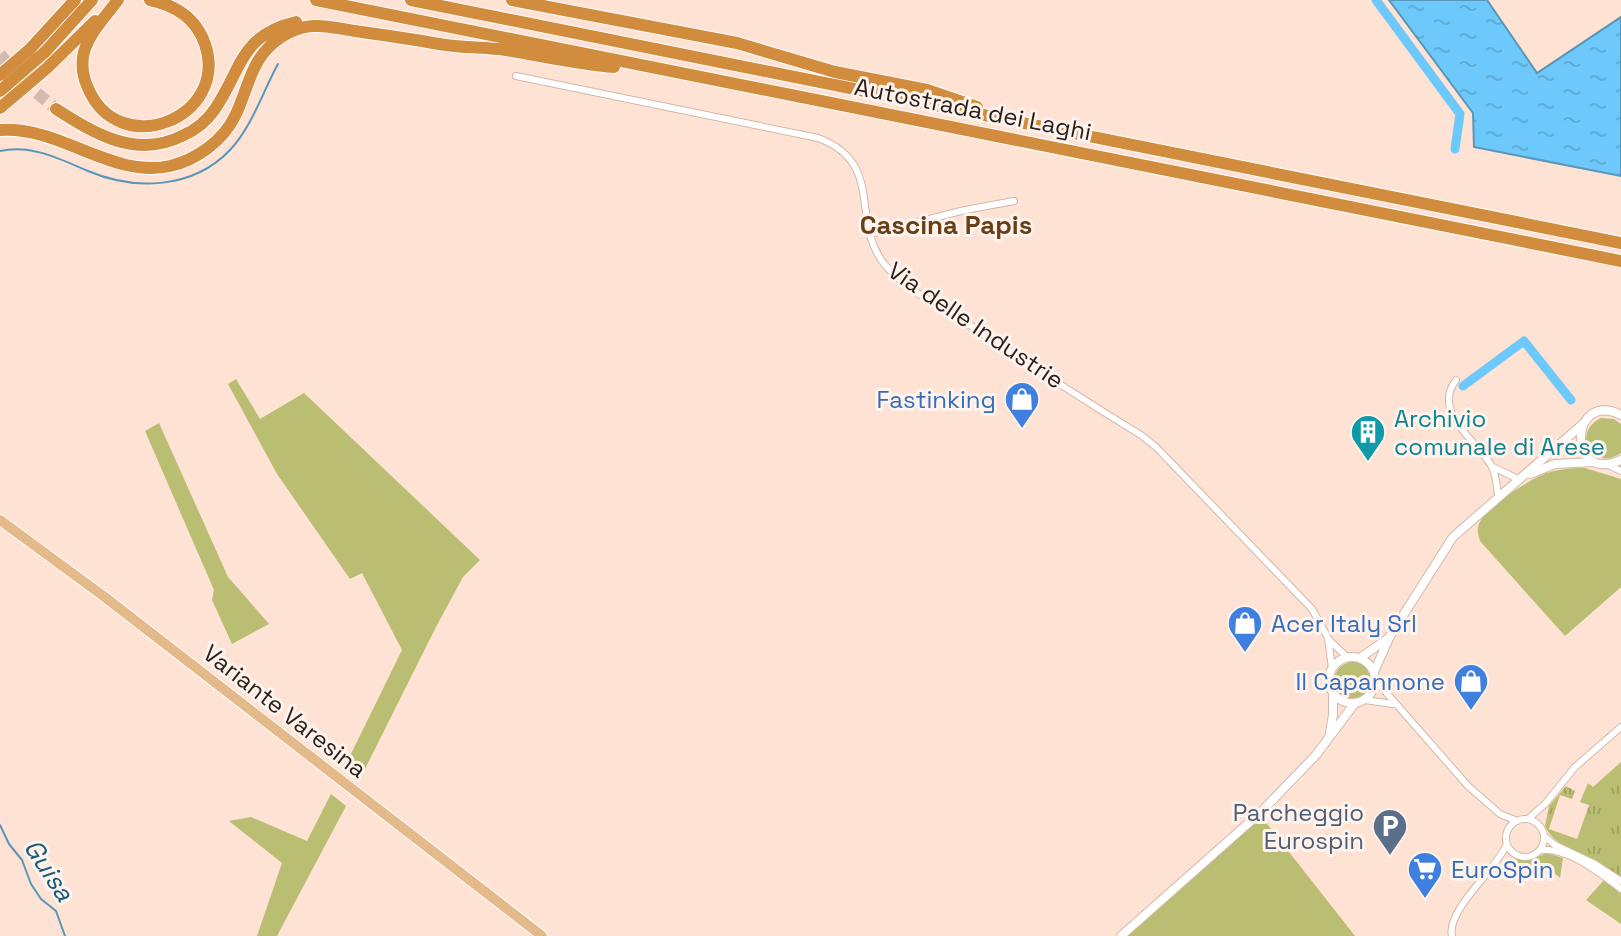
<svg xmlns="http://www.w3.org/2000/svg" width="1621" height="936" viewBox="0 0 1621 936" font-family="'Space Grotesk',sans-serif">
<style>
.grass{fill:#babe72}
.park{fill:url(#park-tufts)}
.water{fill:url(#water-ripples);stroke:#5996b8;stroke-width:2}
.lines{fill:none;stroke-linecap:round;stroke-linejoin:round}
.stream{stroke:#5996b8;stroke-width:2}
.canal{stroke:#6dc9fb;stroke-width:9}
.motorway-tunnel{stroke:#d3bbaf;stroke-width:12;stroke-dasharray:12 6;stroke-linecap:butt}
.minor-casing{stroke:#d3b8aa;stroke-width:8}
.tertiary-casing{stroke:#d3b8aa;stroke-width:10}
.primary-casing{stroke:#fff;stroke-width:12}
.motorway-casing{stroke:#fff;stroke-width:14}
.minor{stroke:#fff;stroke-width:6}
.tertiary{stroke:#fff;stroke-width:8}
.primary{stroke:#e4ba8b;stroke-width:10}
.motorway{stroke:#d28c3d;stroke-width:12}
.labels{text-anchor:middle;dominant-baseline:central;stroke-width:6;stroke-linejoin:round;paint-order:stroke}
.street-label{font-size:24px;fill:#291f1a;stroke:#fff3ed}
.shop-label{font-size:24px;fill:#366cbe;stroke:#fff3ed;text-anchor:end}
.culture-label{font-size:24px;fill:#0d838f;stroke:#fff3ed;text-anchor:start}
.service-label{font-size:24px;fill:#4e5e75;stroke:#fff3ed;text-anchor:end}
.neighbourhood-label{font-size:26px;font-weight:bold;fill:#694016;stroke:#fff3ed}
.water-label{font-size:26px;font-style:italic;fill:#145b7c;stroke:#fff3ed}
</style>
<defs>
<pattern id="park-tufts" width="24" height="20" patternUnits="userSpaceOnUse" patternTransform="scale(2)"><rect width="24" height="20" fill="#babe72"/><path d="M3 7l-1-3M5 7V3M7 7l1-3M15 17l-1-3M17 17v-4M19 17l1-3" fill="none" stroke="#a0a362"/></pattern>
<pattern id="water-ripples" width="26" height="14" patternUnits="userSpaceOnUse" patternTransform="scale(2)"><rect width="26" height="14" fill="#6dc9fb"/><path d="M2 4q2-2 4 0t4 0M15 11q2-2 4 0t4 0" fill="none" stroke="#5eacd7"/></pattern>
</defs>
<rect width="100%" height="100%" fill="#fee2d4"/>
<path class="grass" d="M236,379L260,419L304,393L480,560L463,577L436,627L362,775L347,762L402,650L362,573L350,579L277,474L228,384Z
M1601,418L1614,419L1621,424V453C1593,473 1570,433 1601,418Z
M159,423L228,577L269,624L232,644L212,600L214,590L145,431Z
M1585,468L1621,479V587L1565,636L1480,541C1478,533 1476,529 1480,522C1486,507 1530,479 1547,473C1559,469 1572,468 1585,468Z
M1334 681a19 19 0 1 1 38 0a19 19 0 1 1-38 0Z
M331,794L346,806L277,936H257L282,863L229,821L251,817L307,841Z
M1260,815L1355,936H1125Z
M1547,853L1563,858L1560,878L1550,869H1512L1505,863L1509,859L1529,860Z
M1604,880L1621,892V924L1586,900Z"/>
<path class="park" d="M1621,762V878C1600,862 1554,849 1545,826L1549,806L1566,786L1575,791L1572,799L1560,795L1549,829L1577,839L1589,805L1580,802L1588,783L1593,787Z"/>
<path class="water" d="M1389,0H1487L1537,73L1621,17V176L1474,147L1473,113Z"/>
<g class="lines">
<path class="stream" d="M0,151C31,144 60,159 88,171C135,191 193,189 230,150C252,127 263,91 278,64
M0,825L9,844L22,860L31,884L41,899L56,911L65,936"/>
<path class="canal" d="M1376,0L1460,114L1455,149
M1463,386L1524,341L1571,400"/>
<path class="motorway-tunnel" d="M0,54L19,78L56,109"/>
<g class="minor-casing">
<path id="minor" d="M516,76L818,138C886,163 849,221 885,265C905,289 939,306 965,322C1023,360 1081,399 1141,435L1156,447L1312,609L1328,638L1332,668
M870,234L965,210L1014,201
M1456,380C1432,412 1474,438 1491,465C1496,474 1497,485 1498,495
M1606,464L1621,471
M1493,467L1518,479
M1330,641L1347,657
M1376,681L1468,786L1500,814L1517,821
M1365,700L1393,704
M1528,819L1545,804L1575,767L1621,727
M1506 838a19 19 0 1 1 38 0a19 19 0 1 1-38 0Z
M1544,836L1555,845L1595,864L1621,881
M1540,850C1568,847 1600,873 1621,889
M1452,936C1446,910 1496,870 1507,844"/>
</g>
<g class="tertiary-casing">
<path id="tertiary" d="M1621,415C1569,389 1566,485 1621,460
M1530,474L1555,464L1594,462
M1329 680a23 23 0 1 1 46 0a23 23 0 1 1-46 0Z
M1360,658L1387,639
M1374,672L1390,636L1453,537L1584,423
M1330,732L1333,715V694
M1121,936L1261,812L1316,755L1355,703"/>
</g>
<g class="primary-casing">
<path id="primary" d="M0,520L106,598L542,936"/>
</g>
<g class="motorway-casing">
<path id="motorway" d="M118,0C106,16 90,32 84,52C81,64 83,77 88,88C119,162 230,118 205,44C196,18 175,5 150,0
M316,0L1621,261
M411,0L1621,243
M512,0L737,43L835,72L927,90L977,107
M0,75L30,49L75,0
M0,91L45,52L92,0
M0,108L47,68L95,21
M56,109C95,134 136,159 182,136C196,130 207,121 215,109C242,69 240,35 296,22
M0,130C61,126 112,179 170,166C196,160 223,141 235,116C247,92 250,65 270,46C281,35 297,27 313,26C327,25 341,29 355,31C383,35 411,39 439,44C461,48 484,47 506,50C542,56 577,64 614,67"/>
</g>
<use href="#minor" class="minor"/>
<use href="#tertiary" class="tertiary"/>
<use href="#primary" class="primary"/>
<use href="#motorway" class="motorway"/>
</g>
<defs>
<g id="shop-pin" transform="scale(1.8)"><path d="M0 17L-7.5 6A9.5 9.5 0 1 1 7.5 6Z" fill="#3f7fe0" stroke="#fff3ed"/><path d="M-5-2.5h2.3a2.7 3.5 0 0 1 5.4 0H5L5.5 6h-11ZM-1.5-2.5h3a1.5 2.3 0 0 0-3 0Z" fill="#fff"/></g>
<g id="building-pin" transform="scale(1.8)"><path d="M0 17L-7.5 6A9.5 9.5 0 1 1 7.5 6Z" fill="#0f9aa8" stroke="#fff3ed"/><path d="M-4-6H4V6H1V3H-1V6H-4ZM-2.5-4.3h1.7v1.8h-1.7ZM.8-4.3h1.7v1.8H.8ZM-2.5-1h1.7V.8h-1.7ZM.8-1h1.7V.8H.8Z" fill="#fff"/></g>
<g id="parking-pin" transform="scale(1.8)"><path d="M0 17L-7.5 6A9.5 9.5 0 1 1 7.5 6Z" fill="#5c6f8a" stroke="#fff3ed"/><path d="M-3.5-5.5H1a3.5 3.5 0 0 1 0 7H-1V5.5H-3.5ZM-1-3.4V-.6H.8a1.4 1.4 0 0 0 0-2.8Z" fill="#fff"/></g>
<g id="supermarket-pin" transform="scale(1.8)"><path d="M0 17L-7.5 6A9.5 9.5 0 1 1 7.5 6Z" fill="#3f7fe0" stroke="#fff3ed"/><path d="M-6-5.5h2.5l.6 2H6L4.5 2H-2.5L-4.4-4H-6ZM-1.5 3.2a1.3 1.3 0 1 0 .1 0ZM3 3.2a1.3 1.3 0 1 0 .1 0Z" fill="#fff"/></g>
</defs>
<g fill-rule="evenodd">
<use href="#shop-pin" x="1022" y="399"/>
<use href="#building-pin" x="1368" y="432"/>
<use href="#shop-pin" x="1245" y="623"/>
<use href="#shop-pin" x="1471" y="681"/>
<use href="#parking-pin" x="1390" y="826"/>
<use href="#supermarket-pin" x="1425" y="869"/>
</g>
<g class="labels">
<g class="street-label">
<text transform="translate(973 109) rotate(11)">Autostrada dei Laghi</text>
<text transform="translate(976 325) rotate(34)">Via delle Industrie</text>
<text transform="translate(285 711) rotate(38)">Variante Varesina</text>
</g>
<g class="shop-label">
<text x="996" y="399">Fastinking</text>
<text x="1271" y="623" text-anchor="start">Acer Italy Srl</text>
<text x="1445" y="681">Il Capannone</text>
<text x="1451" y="869" text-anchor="start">EuroSpin</text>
</g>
<g class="culture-label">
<text x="1394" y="418">Archivio<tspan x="1394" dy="28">comunale di Arese</tspan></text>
</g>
<g class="service-label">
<text x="1364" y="812">Parcheggio<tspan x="1364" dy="28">Eurospin</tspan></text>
</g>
<g class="neighbourhood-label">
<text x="946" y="225">Cascina Papis</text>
</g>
<g class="water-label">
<text transform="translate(49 870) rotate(57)">Guisa</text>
</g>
</g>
</svg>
